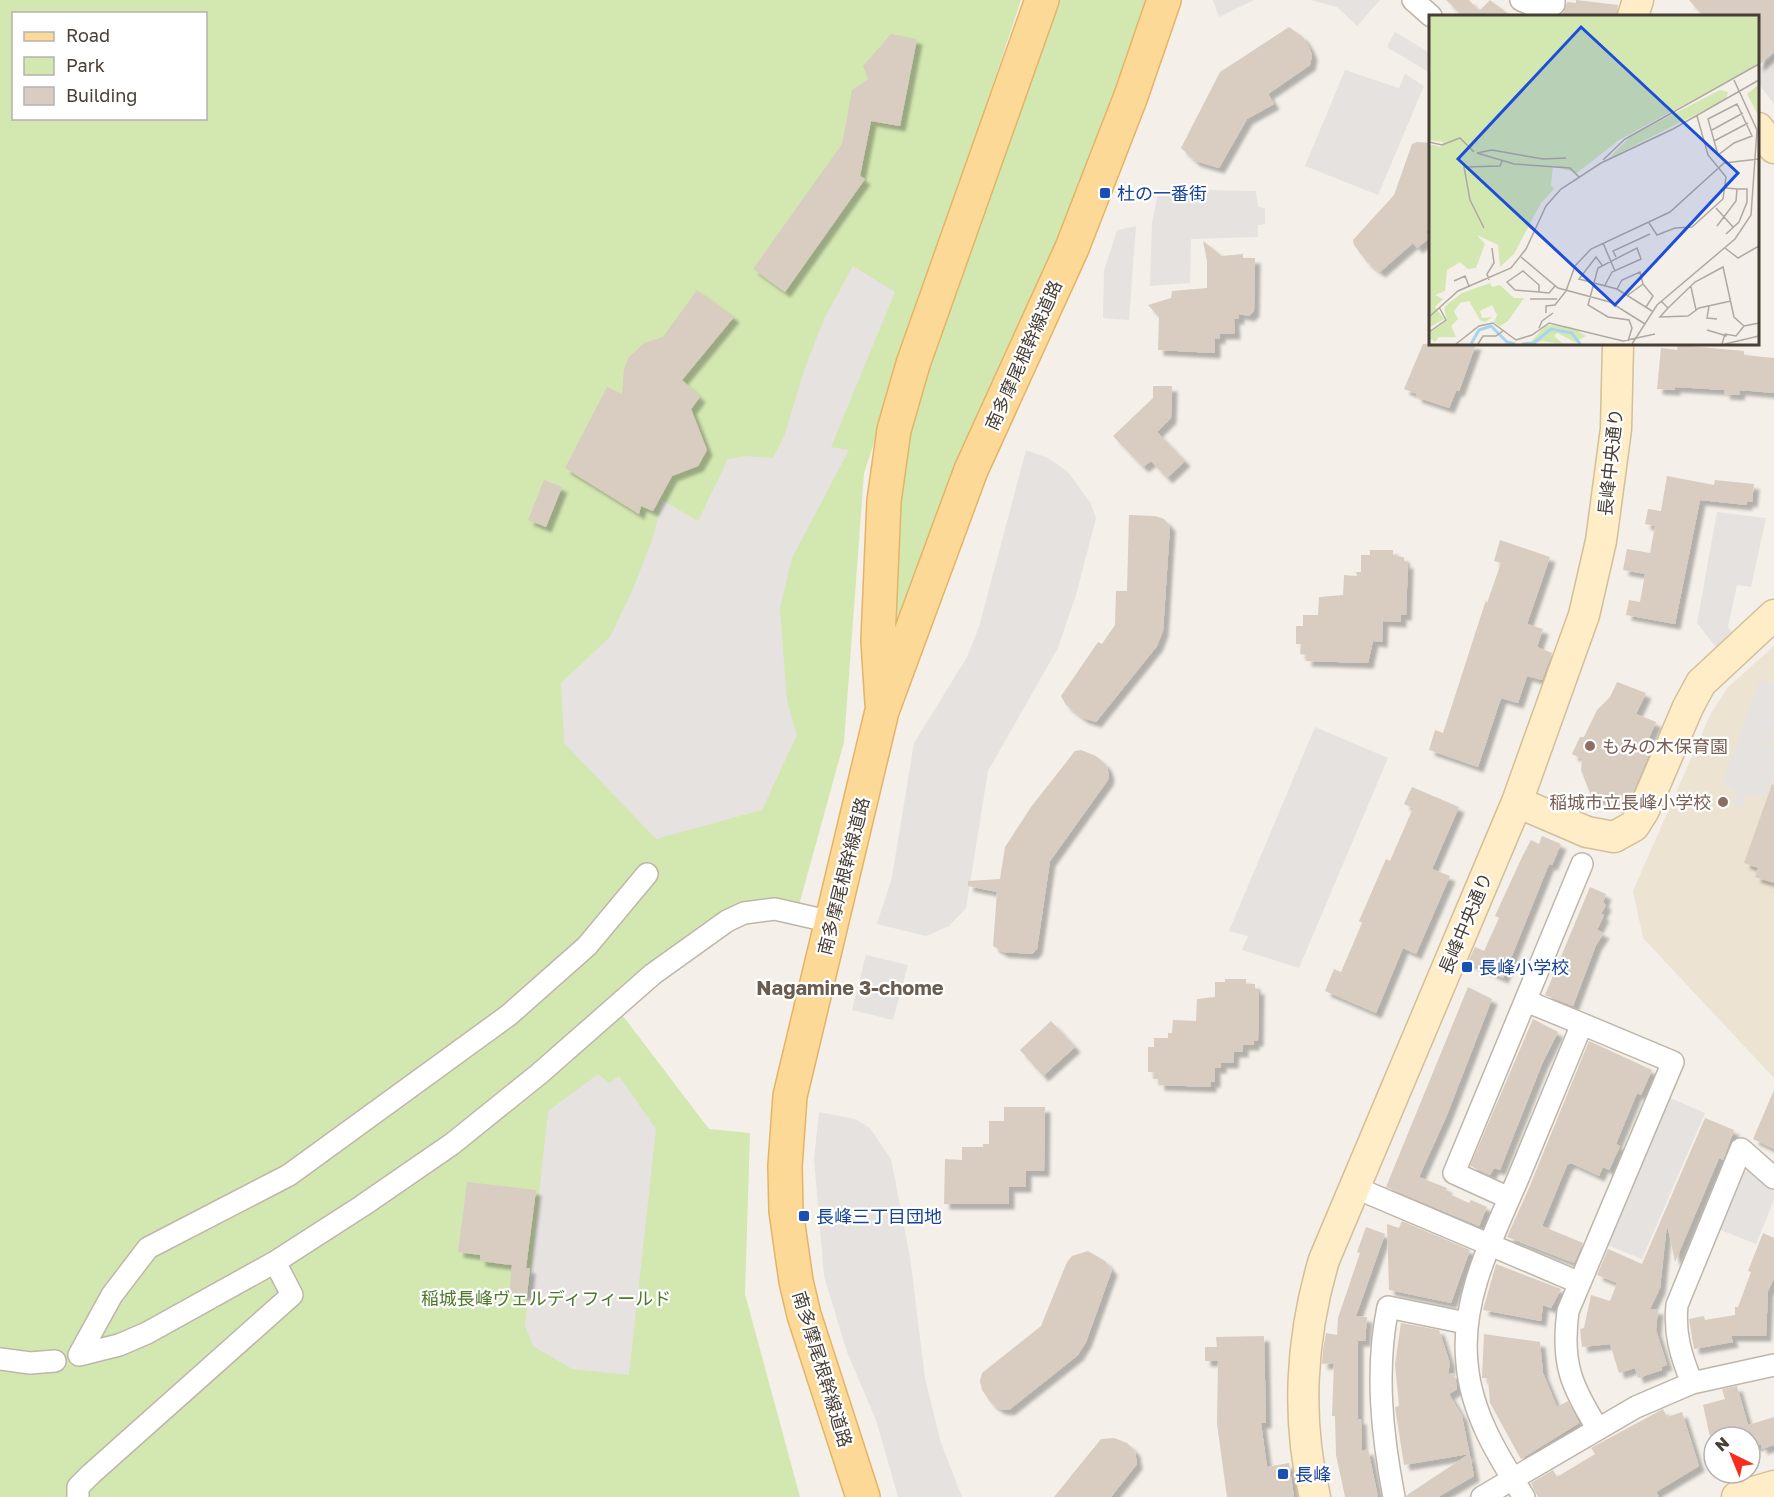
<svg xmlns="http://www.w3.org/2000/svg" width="1774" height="1497" viewBox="0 0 1774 1497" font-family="'Golos Text','Noto Sans JP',sans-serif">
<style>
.education{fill:#ede3d2}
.green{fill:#d3e7b1;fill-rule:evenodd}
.parking{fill:#e5e2df}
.building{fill:#d8cdc0;filter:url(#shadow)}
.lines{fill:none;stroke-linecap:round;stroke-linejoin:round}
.street-casing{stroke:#bfb6aa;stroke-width:24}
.secondary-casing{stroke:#d3bf98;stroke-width:33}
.primary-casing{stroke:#e3b466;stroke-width:36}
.street{stroke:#fff;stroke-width:21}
.secondary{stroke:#feedc7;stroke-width:30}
.primary{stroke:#fdd997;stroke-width:33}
.transit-dot{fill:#1a4fb4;stroke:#fff;stroke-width:2}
.education-dot{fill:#8d6e63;stroke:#fff;stroke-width:2}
.labels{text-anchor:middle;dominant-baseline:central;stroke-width:4.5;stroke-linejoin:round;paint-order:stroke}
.transit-label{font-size:18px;fill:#164399;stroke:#fff;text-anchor:start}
.street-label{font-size:18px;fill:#473f36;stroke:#fff}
.education-label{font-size:18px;fill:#785e54;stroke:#fff;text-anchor:start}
.park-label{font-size:18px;fill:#4d782a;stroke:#fff}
.neighbourhood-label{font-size:20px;font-weight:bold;fill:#6a5c4e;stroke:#fff}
.inset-river{fill:none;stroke:#a4d6f0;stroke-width:3}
.inset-road{fill:none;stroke:#afa9a1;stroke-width:1.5}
.view{fill:#1d4ed8;fill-opacity:0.15;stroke:#1d4ed8;stroke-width:3}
.inset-edge{fill:none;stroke:#473f36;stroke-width:3}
</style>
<defs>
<filter id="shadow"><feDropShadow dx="5.5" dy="5.5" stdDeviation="1.5" flood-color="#0004"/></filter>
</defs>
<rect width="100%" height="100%" fill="#f4efe8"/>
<path class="education" d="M1774,646V1078L1643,938L1633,891L1711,713L1728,687Z"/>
<path class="green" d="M0,0H1021L864,473L844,742L799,905L772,899L610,999L709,1129L750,1133L745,1294L800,1497H0ZM14,14H206V118H14Z
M1052,0H1154L902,646L888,641L899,457Z"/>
<path class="parking" d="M1213,0H1254L1219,17Z
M1310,0H1380L1357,26L1337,7Z
M1395,32L1430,53V73L1387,47Z
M1774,55V104L1758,83V70Z
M1345,70L1399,88L1405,74L1424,86L1378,195L1305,166Z
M1159,189L1256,191L1258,206L1265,209V224L1258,225V237L1191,239L1190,283L1150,286L1152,223Z
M1136,226L1129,320L1103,318L1104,271L1117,230Z
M853,266L895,292L831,447L849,450L792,558L780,608L787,701L797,735L762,810L656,839L564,743L561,683L610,637L633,589L653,537L662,500L698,521L728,459L747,456L773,458L785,434L804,370L825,317Z
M1026,450L1048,458L1067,471L1090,502L1096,518L1076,595L1058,648L988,771L966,908L949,926L926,936L877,924L892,877L914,743L967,657L979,627Z
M1717,512L1766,518L1751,587L1737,585L1728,627L1735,637L1719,651L1697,623Z
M1760,680L1774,684V728L1769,744L1774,747V776L1766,798L1751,794L1746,795L1742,809L1733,805L1737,793L1723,781Z
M1315,727L1388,758L1299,968L1242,950L1248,936L1229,931Z
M866,955L908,965L893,1020L852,1010Z
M598,1074L609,1083L619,1076L656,1129L629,1375L572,1369L533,1346L525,1326L548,1111Z
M1668,1097L1705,1113L1642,1259L1605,1244Z
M819,1112L855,1119L870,1128L891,1159L910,1257L925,1378L941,1443L962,1497H898L876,1420L847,1352L824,1276L814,1159Z
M1752,1169L1774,1192V1200L1756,1244L1718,1229L1745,1171Z"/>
<path class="building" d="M1446,0H1469L1479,11L1490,0L1511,16H1463Z
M1576,0L1618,5L1616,16H1562L1567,2L1576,3Z
M1689,0H1774V52L1758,66V16H1703Z
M1289,27L1303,37L1309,47L1312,55L1310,65L1268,94L1274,104L1247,119L1219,168L1195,161L1181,148L1220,72Z
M891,34L917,39L900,126L871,121L860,176L865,179L785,292L753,269L842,144L852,90L868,79L863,66Z
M1417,142L1431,143V225L1426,232L1431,237L1417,248L1413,243L1380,272L1367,262L1354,245L1353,240L1394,195L1412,144Z
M1203,241L1222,256L1243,254V258H1255L1254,311L1249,316L1239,314V319H1234L1235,334H1220V339L1215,338V353L1158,350L1159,317L1148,305L1171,298L1172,291L1207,288V261Z
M697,290L734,317L682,380L700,397L691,409L707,450L698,466L672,476L653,511L641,506L639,514L565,468L607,387L622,394L624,369L628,358L644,343L663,337Z
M1423,344H1476L1459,391H1456L1449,408L1416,397L1417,394L1404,389Z
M1678,345L1744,351V355L1774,358V393L1740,390L1739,395L1724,394L1725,390L1675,387V390L1657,389L1661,348L1677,350Z
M1153,386H1172L1171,418L1157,432L1185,461L1167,478L1151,461L1143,467L1113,436L1153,398Z
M1667,476L1714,485L1715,480L1754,484L1752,502L1747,501V505L1700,500L1675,624L1626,615L1629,600L1640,602L1645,574L1623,570L1627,549L1650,553L1655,526L1645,524L1648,509L1661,511Z
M544,480L562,487L546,527L528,520Z
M1129,515L1155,516L1164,519L1170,526L1163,631L1157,646L1096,722L1083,718L1066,705L1061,696L1098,642L1102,644L1115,625L1116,591H1127Z
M1500,540L1550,557L1527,624L1543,629L1537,647L1552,653L1542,680L1527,676L1518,703L1501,698L1478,767L1429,750L1435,730L1443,733L1486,600L1487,603L1501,563L1494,561Z
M1370,550H1393V556L1404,557V563H1408L1406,615H1401V622L1383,621L1382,642L1373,641L1368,663L1306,661L1307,655L1300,654L1301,644H1296V626H1303V615H1318L1319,597L1343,595L1344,575L1357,576L1356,572H1361V555H1370Z
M1617,682L1646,693L1636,714L1656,722L1648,740L1654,742L1630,800L1627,799L1622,808L1591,796L1581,770L1582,759L1572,754L1580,737H1584L1597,710L1610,697Z
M1081,750L1096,756L1106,765L1109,774L1108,780L1050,861L1037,949L1032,954L1003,952L993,946L997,892L968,886V881L1000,879L1005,847L1031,807L1075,751Z
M1772,784L1774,785V883L1755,877L1758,868L1744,863Z
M1412,787L1459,807L1432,869L1450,876L1416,954L1403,948L1376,1013L1325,991L1334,969L1341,972L1362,923L1359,921L1386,859L1390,861L1413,808L1404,804Z
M1542,836L1561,844L1552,865L1549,864L1503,978L1468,962L1475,947L1484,951L1499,918L1495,916L1522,857L1531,840L1539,844Z
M1590,887L1606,894L1603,902L1606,905L1601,914L1604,915L1597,930L1604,933L1596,945L1573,1006L1545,995Z
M1225,979H1246V984H1255V989H1259L1258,1041H1254V1045H1243V1052H1234L1233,1063H1221V1068H1215V1082H1211V1087L1159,1085V1079H1153L1154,1072H1148V1047H1154V1038H1168V1033H1172L1173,1020L1196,1021L1197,999L1215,997V982H1225Z
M1468,987L1492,999L1447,1115L1419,1177L1447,1188L1445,1192L1469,1203L1471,1200L1487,1207L1479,1226L1386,1187Z
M1533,1019L1558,1032L1542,1064L1500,1170L1494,1168L1490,1175L1470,1166Z
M1051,1021L1075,1047L1043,1076L1020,1050Z
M1589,1041L1652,1070L1641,1095L1637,1093L1616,1144L1620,1146L1609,1170L1603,1167L1599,1176L1571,1163L1567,1165L1542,1226L1583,1243L1574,1263L1507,1237L1529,1188Z
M1774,1090V1149L1753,1139Z
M1004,1107H1045L1044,1171H1026V1187H1009V1204H944L945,1159L962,1160V1147H983V1144H989V1121H1004Z
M1705,1118L1734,1130L1723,1160L1719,1158L1675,1262L1667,1224L1660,1288L1650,1309H1658L1656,1330L1667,1365L1661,1367L1662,1370L1638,1378L1635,1368L1619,1373L1610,1344L1582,1347L1580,1329L1584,1328L1591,1295L1610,1301L1617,1283L1597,1275L1608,1249L1642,1264Z
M467,1182L536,1190L526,1268H530L527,1295L509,1293L512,1265L480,1261V1255L458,1252Z
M1402,1221L1470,1250L1451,1303L1389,1290L1387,1224L1399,1228Z
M1366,1227L1385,1234L1356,1316L1367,1317L1365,1341H1358V1419H1361L1362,1451L1368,1449L1378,1497H1345L1336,1455L1335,1416H1332L1334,1363L1322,1364L1323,1350L1326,1333L1337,1335L1338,1318L1360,1253L1357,1252Z
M1763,1233L1774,1238V1278L1768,1291L1766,1336H1731L1733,1342L1694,1349L1689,1319L1704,1316L1705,1320L1735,1315V1307H1738L1751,1272L1748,1271Z
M1088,1251L1105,1261L1112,1270L1086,1342L1078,1355L1009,1410L1000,1409L991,1403L982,1390L980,1381L982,1373L1041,1326L1067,1262L1072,1256Z
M1496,1264L1561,1289L1551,1308L1543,1305L1541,1321L1483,1310Z
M1401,1323L1439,1330L1450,1363L1448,1374L1453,1373L1456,1382L1457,1389L1449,1394L1462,1416L1474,1476L1438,1497H1406L1407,1495L1469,1454L1404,1465L1395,1407L1399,1406L1395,1364Z
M1484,1334L1540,1342L1543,1373L1557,1407L1568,1401L1579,1423L1521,1459L1490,1403L1488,1378H1482Z
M1264,1336L1266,1423H1261L1267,1467L1289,1463L1294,1497H1227L1217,1424L1218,1361H1205V1347H1217L1216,1337Z
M1737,1386L1748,1425L1774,1417V1445L1762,1449L1761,1444L1750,1447V1437H1710L1703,1405L1725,1399L1722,1389Z
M1663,1409L1667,1417L1682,1412L1699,1466L1656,1492L1659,1497H1538L1531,1483L1553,1470L1557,1477L1595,1454L1591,1448Z
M1114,1438L1127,1443L1135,1451L1137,1464L1111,1497H1054L1101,1439Z"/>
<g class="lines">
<g class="street-casing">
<path id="street" d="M1413,0L1431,16
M1521,0L1530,4H1554V0
M647,874L587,946L509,1015L289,1175L148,1248L112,1295L79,1355L119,1345L147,1333L275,1262L362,1206L452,1144L539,1074L653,974L727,921L744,913L775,909L832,922
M1526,1001L1582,1024
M1354,1187L1580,1283
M1509,1198L1454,1173L1582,864
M0,1359L30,1363L55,1361
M1692,1383C1681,1356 1674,1334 1677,1305L1741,1149L1774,1178
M78,1497V1487L91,1474L292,1295L275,1262
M1394,1497C1382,1435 1375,1370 1388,1307L1466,1323
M1482,1497L1636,1407L1692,1383L1774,1365
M1524,1497C1498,1456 1471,1413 1467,1363C1460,1298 1494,1235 1519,1176C1540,1125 1561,1075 1582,1024L1673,1062L1568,1311C1561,1363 1571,1386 1598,1429"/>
</g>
<g class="secondary-casing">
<path id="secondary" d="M1633,16L1638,0
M1758,128L1774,148
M1517,802L1587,832L1614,837L1634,826L1644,810L1688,707L1701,683L1774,615
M1315,1497C1296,1419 1301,1337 1324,1260L1517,802L1584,615L1601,541L1616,429L1618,344
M1737,1497L1774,1486"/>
</g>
<g class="primary-casing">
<path id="primary" d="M882,703L878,641L884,501L894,430L913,364L1042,0
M863,1497L804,1315L796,1281L786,1211L785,1166L790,1096L882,711L971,470L1072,248L1131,96L1164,0"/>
</g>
<use href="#street" class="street"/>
<use href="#secondary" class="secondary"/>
<use href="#primary" class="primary"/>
</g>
<g class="transit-dot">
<rect x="1099" y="187" width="12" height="12" rx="3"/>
<rect x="1461" y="961" width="12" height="12" rx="3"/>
<rect x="798" y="1210" width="12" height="12" rx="3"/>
<rect x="1277" y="1468" width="12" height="12" rx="3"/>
</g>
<g class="education-dot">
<circle cx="1590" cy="746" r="6"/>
<circle cx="1723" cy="802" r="6"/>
</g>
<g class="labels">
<g class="transit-label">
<text x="1117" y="193">杜の一番街</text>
<text x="1479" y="967">長峰小学校</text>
<text x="816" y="1216">長峰三丁目団地</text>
<text x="1295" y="1474">長峰</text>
</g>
<g class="street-label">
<text transform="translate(1023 355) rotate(-66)">南多摩尾根幹線道路</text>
<text transform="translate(1610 462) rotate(-84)">長峰中央通り</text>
<text transform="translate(843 876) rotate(-76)">南多摩尾根幹線道路</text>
<text transform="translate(1465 923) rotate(-67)">長峰中央通り</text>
<text transform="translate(823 1369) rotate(73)">南多摩尾根幹線道路</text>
</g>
<g class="education-label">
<text x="1602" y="746">もみの木保育園</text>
<text x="1711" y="802" text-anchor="end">稲城市立長峰小学校</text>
</g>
<g class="park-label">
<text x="546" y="1298">稲城長峰ヴェルディフィールド</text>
</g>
<g class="neighbourhood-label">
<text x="850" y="987">Nagamine 3-chome</text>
</g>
</g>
<g transform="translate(1429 15)">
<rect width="330" height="330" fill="#f4efe8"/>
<path d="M0,1H330V49L190,125L148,158L124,151L122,170L125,174L112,188L85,239L71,252L69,230L48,220L56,229L47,253L39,254L31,247L18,255L16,276L6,280L14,284L6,292L15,304L0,313V129L12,132L14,127L0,125ZM330,69V102L318,79ZM291,75L299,77L297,84L179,144L202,121ZM61,268L63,272L71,270L85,283H95L79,306L71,311L65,307L68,300L63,290L51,296L53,303L63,302L56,307L51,305L40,286L31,288L25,296L29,304L22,311L27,322H10L6,327L0,323V318L18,305L15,293L20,288L33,278ZM117,310L142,312L157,321L146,327L128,318L125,321L134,329L113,326L100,329Z" fill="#d3e7b1"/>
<path class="inset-river" d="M42,329L50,315L62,311L78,327L86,329M93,329L105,328L122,314L143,318L151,329"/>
<path class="inset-road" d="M308,89L323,121L305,128L289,140L279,104ZM283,115L314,98M285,126L319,108M0,127L13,130L31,123L45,137M137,143L114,144L63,135L48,138L85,149L141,153L150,162M174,145L196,124L330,49M287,193L304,212M220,208L228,220L246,213L263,212L294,184L297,162L279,140L268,101M288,211L307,186L308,174L297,173M55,213L41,185L35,152L71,151L73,146M297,219L310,207L318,187V174H308M174,228L186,256M296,233L309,243L330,231M92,242L129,273L181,287L216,309M187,242L184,236L221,219M173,250L167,242L150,264L188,274L223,296M60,265L58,259L65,248L63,233M25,266L36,261L40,271M214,269L224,281L217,292M176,270L183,257L212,244L208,233L169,253L159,290L179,302L200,305L203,313L199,326M262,272L267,295M188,274L193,265L211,257L214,269L199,280M137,276L146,251L162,234L241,197L295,148L330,144M110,277V270L94,256L78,267L86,275L110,277L120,278L126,271M101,284H128M232,286L239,293L266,267L294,252L305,302L315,311M280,291L278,303L288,304M239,293L231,302L259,301L270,293L302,286M117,298V291L126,290L137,276M0,302L29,276L82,253L97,234L117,191L132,174L172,148L244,114L330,65M110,313L113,306L124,298M278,315L298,321M0,317L17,305L10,292M27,329L50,311L64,308L87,325L103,320L120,308L194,326L226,319M49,329L54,321H67L75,315M203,329L228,290L306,224L322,200L328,115L305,65M293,329L296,319L307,321L315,311L330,308M296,329L330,321"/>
<path class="view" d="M152,12L309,158L186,290L29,144Z"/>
<rect width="330" height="330" class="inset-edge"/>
</g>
<rect x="12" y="12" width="195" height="108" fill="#ffffff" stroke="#b5b2af" stroke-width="1.5"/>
<rect x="24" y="32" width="30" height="9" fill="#fdd997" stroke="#b5b2af" stroke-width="1.5"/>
<text x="66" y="42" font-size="18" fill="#473f36">Road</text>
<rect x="24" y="57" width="30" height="18" fill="#d3e7b1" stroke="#b5b2af" stroke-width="1.5"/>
<text x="66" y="72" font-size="18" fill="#473f36">Park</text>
<rect x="24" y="87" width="30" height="18" fill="#d8cdc0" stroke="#b5b2af" stroke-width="1.5"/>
<text x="66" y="102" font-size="18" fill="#473f36">Building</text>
<g transform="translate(1732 1455) rotate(317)"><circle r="28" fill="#ffffff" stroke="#b5b2af" stroke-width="1.5"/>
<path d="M0-4.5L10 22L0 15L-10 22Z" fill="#f82c1a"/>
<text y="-9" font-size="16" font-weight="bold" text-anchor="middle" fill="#473f36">N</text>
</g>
</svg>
